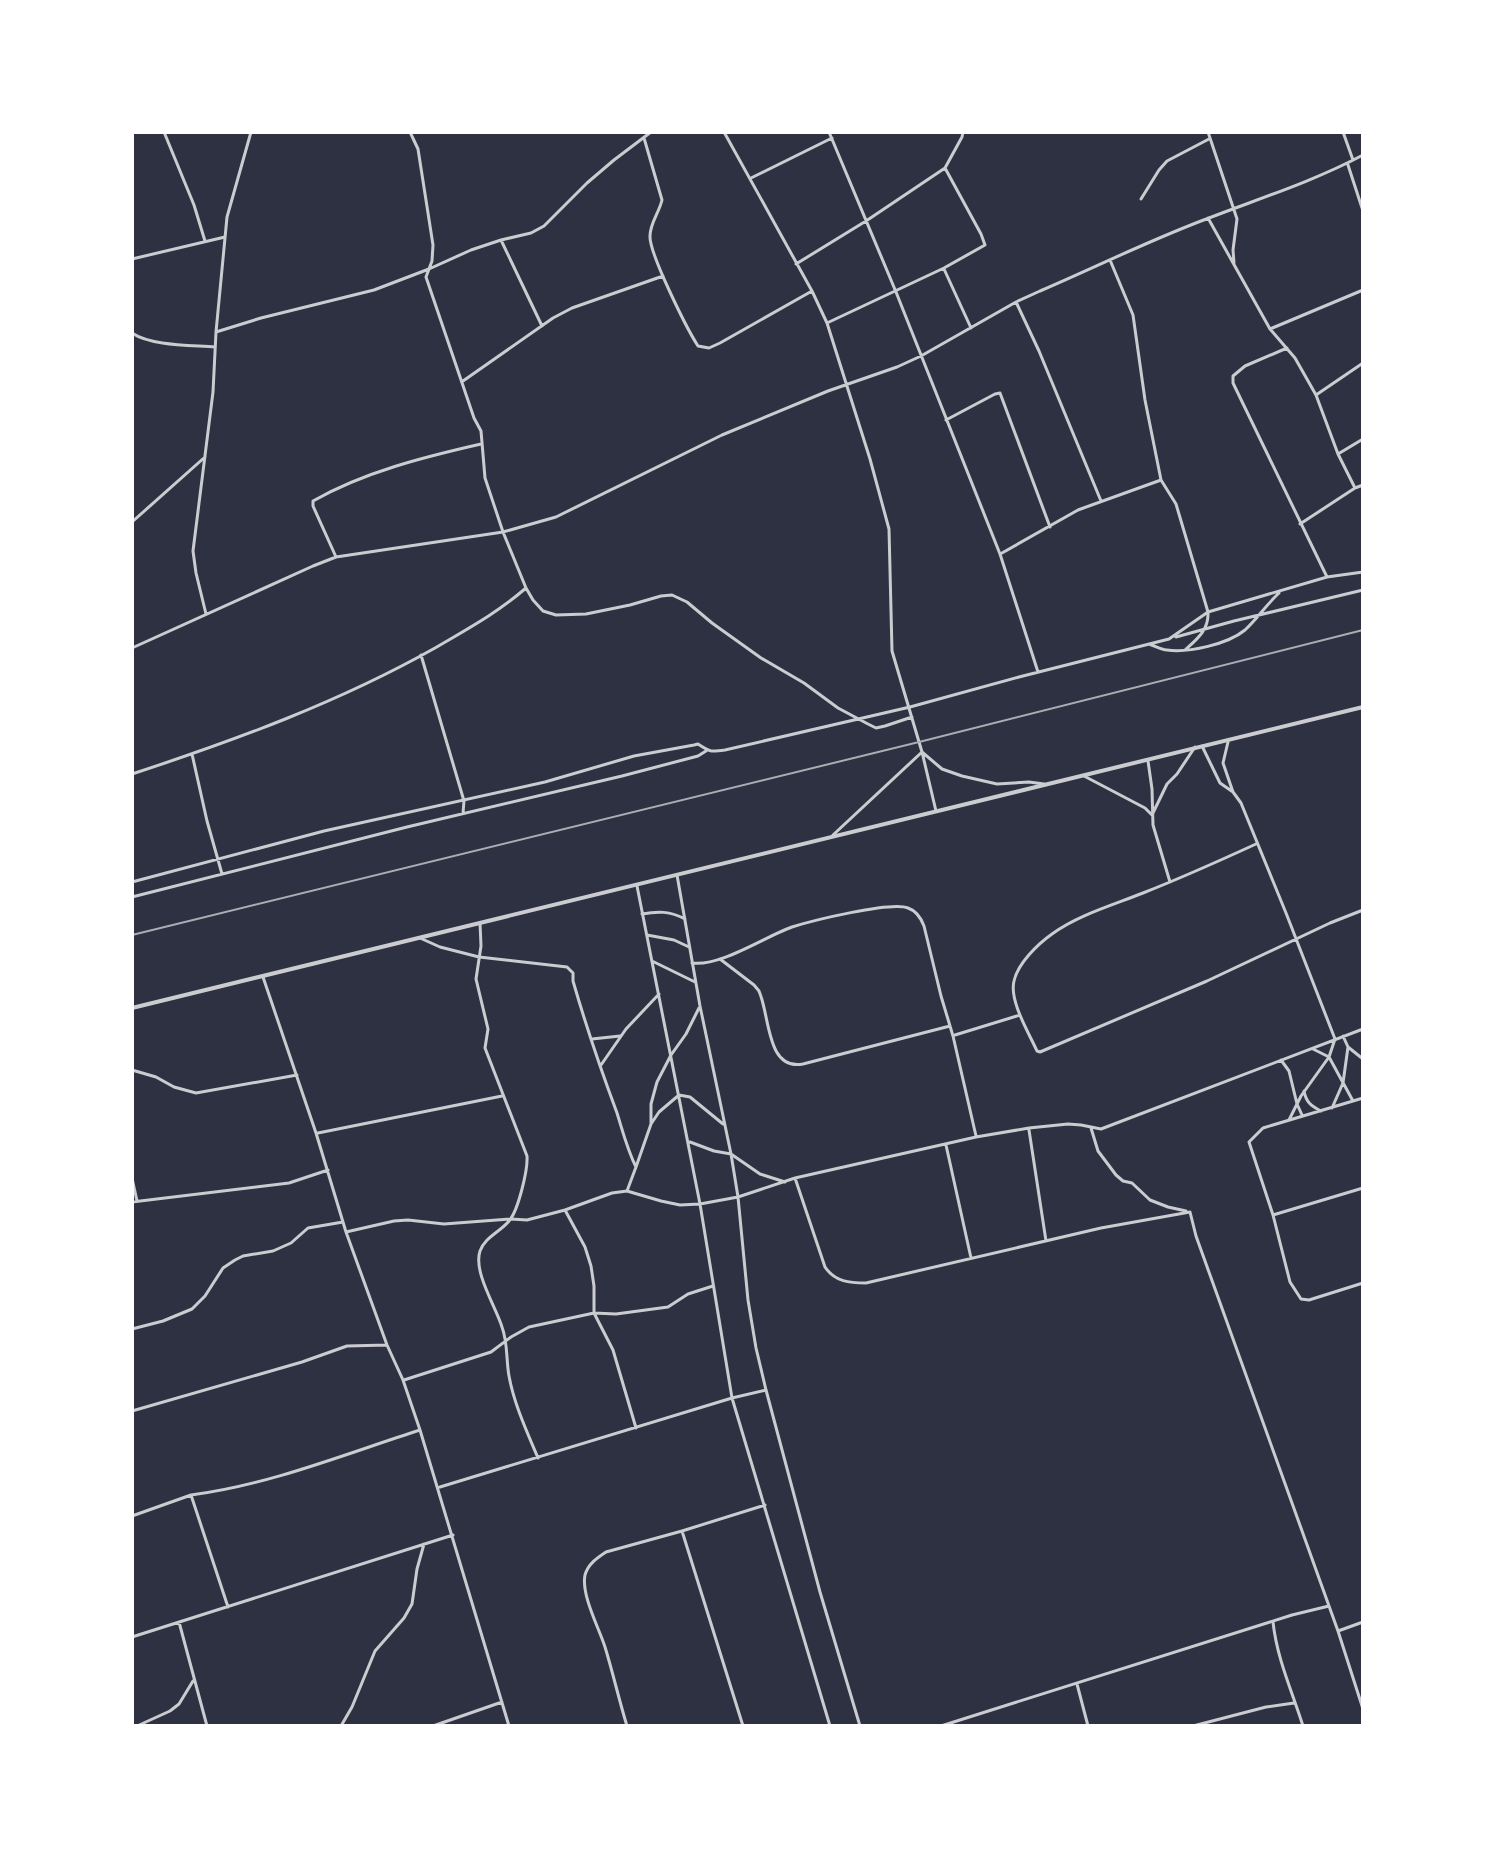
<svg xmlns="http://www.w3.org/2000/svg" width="1495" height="1858" viewBox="0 0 1495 1858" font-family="'Fira Sans Condensed',sans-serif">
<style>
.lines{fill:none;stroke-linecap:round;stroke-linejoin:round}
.minor{stroke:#caccd0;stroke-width:3}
.tertiary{stroke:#caccd0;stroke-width:4}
.rail{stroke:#abadb3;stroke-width:2}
</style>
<rect width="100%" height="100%" fill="#2d3142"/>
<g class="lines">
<path class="minor" d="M164,132L194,205L205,241
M410,132L418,149L433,245L432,261L426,277L474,418L481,431L485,478L503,532L526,588L533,600L543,611L556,615L586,614L630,605L661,596L672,595L687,602L712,623L761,658L804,683L838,708L868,724L876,728L885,726L912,717
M724,132L812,291L827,323L870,459L889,529L892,651L922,752L936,811
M829,132L896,292L1000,554L1038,672
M1208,132L1237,219L1233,250L1234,263
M1343,132L1353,160
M644,138L662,200C659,213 650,223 650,236C649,253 687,329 698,346L709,348L720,343L812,291
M1348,165L1363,211
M751,178L832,138
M1141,199L1159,170L1167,161L1209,139
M1208,218L1270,329L1295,358L1316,395L1338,454L1355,488
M501,240L542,326
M132,259L225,237
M1110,260L1133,315L1145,400L1161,480L1176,504L1208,612C1209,630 1197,639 1185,650
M796,264L866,221L945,168L962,137L963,132
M944,269L971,328
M1016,302L1039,351L1101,501
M827,323L944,268L985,245L981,234L945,168
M1270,329L1363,290
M216,332L261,318L374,290L429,269L471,250L501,240L531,233L544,226L587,183L614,160L651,132
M132,333C151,346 191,345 215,347
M1287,348L1245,366L1233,376V383L1327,577
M463,381L553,318L572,308L663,276
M1316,395L1363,363
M946,420L995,394L1000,393L1050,527
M1338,454L1363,439
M132,522L205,457
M1300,524L1355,488L1363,485
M1002,553L1078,510L1161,480
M336,557L313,506V501C364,472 424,457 481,444
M206,614L196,573L193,551L213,392L216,332L227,217L251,132
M1176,637L1234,621L1363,590
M1149,644C1155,646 1161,650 1167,650C1189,653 1228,644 1245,630C1257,619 1267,604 1279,593
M132,648L313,566L336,557L503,532L556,517L722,435L828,391L897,367L921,356L1016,302L1040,291C1096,267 1152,239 1209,218C1261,198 1314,181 1363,155
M421,655L464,801L463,813
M1228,742L1223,763L1233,792
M1202,746L1220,783L1233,792L1241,803L1286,913L1335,1039L1329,1057L1301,1096L1289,1120
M192,754L207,821L222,874
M1148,761L1152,789L1153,825L1170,882
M132,774C236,740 339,702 435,648C469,628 497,613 526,588
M1084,776L1145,808L1152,815L1167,784L1177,774L1195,747
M833,835L922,752L942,769L962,776L997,784L1029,782L1044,784
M1256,844C1219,861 1181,878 1143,893C1113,905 1078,915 1052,934C1038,944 1018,963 1014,981C1009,1001 1029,1033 1037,1051L1040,1052L1207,981L1330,923L1363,910
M677,875L700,1006L731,1154L738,1197L748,1300L756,1348L766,1390L820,1592L860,1726
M132,882L324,831L545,782L634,756L694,745L698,744C710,752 710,752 725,750L910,707L1019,677L1169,639L1208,612L1327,577L1363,572
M637,886L700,1204L732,1398L830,1726
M132,897L407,827L622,776L698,756L706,751
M642,914C658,911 670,911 685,919
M480,923L481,946L476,979L488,1029L485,1048L527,1156C528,1170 518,1211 509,1221C500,1232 485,1237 480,1251C473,1272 496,1307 502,1327C508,1343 506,1360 509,1376C514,1404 527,1432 538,1458
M647,935L674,940L689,947
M420,938L440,947L479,957L567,967L573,973V981C586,1026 601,1070 617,1113C623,1132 627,1149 636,1167L627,1191
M720,959L754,985L759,991C770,1015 766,1071 803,1064L950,1026
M652,961L695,982
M692,963C720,967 764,937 792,927C811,921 891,901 908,908C917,911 921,918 924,926L941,996L953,1036L976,1136
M263,977L316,1133L346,1232L387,1345L403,1380L420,1430L509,1726
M955,1035L1020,1015
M1343,1036L1348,1047L1363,1059
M592,1039L620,1036
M1313,1049L1329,1057L1353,1101
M1281,1060L1289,1071L1297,1104L1302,1115
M601,1065L626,1029L659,994
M132,1070L156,1077L174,1087L196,1093L297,1075
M1304,1091C1306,1102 1311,1106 1321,1111
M1363,1098L1263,1128L1249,1142L1273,1215L1290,1282L1301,1299L1309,1300L1363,1283
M1332,1108L1343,1083L1348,1047
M651,1124V1104L657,1082L671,1055L686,1034L699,1008
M1091,1128L1098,1151L1116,1175L1123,1181L1132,1183L1150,1200L1168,1207L1186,1211
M1029,1130L1046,1241
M318,1133L502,1096
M690,1142L714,1151L731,1154L760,1174L785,1182
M946,1145L971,1258
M636,1167L651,1124L659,1112L679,1095L690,1097L723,1124
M132,1178L137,1201
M795,1178L825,1267C835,1282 850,1283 866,1283L1101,1228L1190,1212
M132,1202L289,1183L328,1170
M565,1210L585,1247L591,1266L594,1286V1313L613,1350L636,1428
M1190,1212L1196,1236L1338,1631L1363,1709
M1273,1215L1363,1188
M346,1232L394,1221L408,1220L444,1224L511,1219L527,1220L565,1210L612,1193L627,1191L661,1201L680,1205L700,1204L738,1197L795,1178L976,1137L1029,1128L1068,1124L1081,1125L1101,1129L1363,1029
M132,1329L163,1321L192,1309L205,1296L223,1268L235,1260L243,1256L273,1251L291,1243L308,1228L343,1222
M404,1380L491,1352L511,1337L529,1327L594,1313L616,1314L668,1307L688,1294L713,1286
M132,1411L302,1362L347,1346L387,1345
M440,1487L732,1398L766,1390
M191,1495C269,1485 345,1454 420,1430
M132,1516L191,1495L228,1607
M179,1622L207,1726
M1273,1622C1277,1659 1292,1691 1303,1726
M1338,1631L1363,1622
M132,1637L453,1535
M1077,1684L1088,1726
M137,1726L170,1711L179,1704L193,1681
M341,1726L352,1707L375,1651L404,1618L412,1604L417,1569L424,1544
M433,1726L502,1702
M627,1726C619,1700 613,1673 605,1647C599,1628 581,1595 585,1575C588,1564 597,1558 606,1552L682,1531
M743,1726L682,1531L765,1505
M941,1726L1292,1615L1329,1606
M1193,1726L1266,1707L1294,1703"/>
<path class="tertiary" d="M132,1008L1363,707"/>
<path class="rail" d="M132,935L919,742L1363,630"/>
</g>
<rect width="1495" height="1858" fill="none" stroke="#ffffff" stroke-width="268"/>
</svg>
